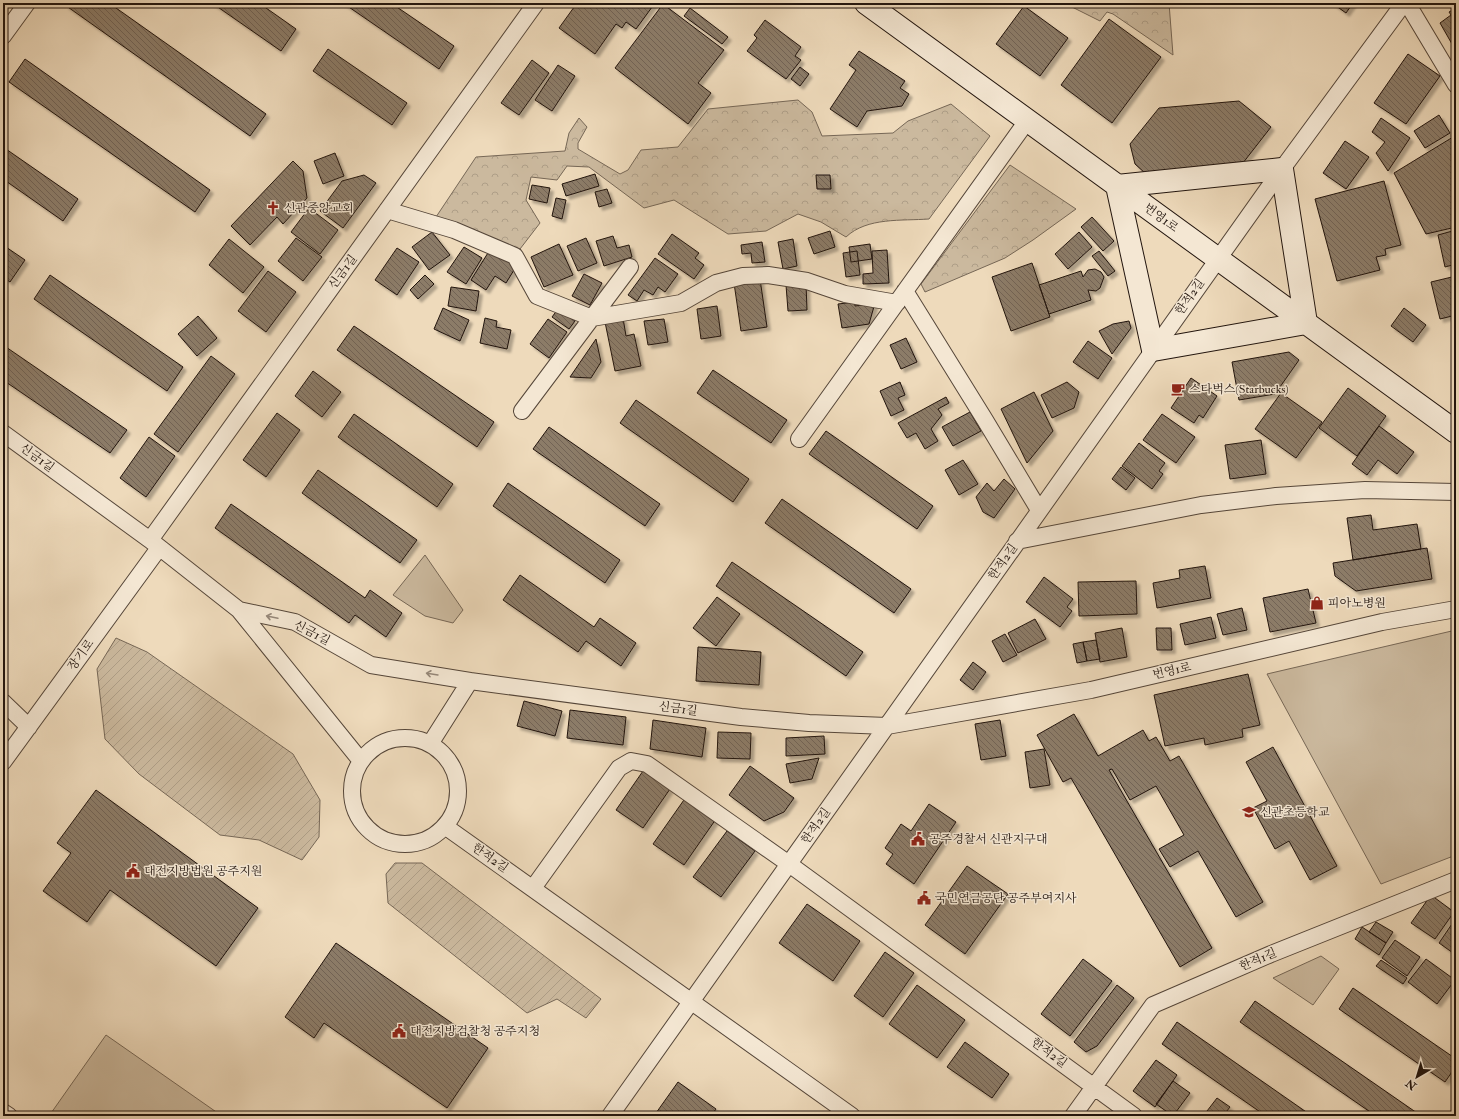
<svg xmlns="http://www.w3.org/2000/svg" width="1459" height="1119" viewBox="0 0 1459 1119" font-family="'IM FELL Double Pica','Noto Serif KR',serif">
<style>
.green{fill:#cbb99e;stroke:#766756}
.forest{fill:url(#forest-crowns);stroke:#766756}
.garden{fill:url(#garden-furrows);stroke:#766756}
.building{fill:url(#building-back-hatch);stroke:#22150e;filter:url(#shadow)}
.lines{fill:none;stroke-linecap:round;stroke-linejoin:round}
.minor-casing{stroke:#554639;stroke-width:18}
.secondary-casing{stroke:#22150e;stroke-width:24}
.minor{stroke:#f4e7d3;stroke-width:16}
.secondary{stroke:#f4e7d3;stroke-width:22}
.oneway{stroke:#96887a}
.labels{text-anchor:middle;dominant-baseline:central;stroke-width:3;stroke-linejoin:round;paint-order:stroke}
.poi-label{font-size:12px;fill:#22150e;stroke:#f4e7d3;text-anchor:start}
.street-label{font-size:12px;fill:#22150e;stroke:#f4e7d3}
</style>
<defs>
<pattern id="forest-crowns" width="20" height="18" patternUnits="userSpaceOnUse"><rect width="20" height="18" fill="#cbb99e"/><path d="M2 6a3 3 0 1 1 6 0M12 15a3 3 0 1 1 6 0" fill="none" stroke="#ae9e87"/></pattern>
<pattern id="garden-furrows" width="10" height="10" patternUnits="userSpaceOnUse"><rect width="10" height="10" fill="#cbb99e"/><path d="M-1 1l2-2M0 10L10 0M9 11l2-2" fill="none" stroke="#ae9e87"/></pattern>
<pattern id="building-back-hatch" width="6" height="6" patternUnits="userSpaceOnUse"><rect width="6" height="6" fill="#8c7b68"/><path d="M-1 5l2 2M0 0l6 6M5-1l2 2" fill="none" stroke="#726454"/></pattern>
<filter id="shadow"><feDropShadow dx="3.5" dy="3.5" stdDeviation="1" flood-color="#0004"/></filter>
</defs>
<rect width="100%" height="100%" fill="#eedabb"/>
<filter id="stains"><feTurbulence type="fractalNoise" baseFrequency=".005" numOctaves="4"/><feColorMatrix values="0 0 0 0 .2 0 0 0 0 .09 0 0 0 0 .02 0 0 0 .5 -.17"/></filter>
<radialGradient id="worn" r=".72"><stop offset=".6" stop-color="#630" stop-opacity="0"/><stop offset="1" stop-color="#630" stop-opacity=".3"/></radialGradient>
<path class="green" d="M425,555L463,610L453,623L425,616L393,595Z
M1456,630V855L1381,884L1267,674Z
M1321,956L1339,969L1313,1005L1273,978Z
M106,1035L222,1116H49Z"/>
<path class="forest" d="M1064,3H1169L1173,55L1113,14L1107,12L1100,21Z
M798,100L812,112L822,136L893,133L908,121L951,104L990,136L929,219C902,221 867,217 846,237L821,222L798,214L766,231L728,234L674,200L644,208L589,167L567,166L557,180L531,177L526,200L540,223L520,249L436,217L476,157L565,151L569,133L579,118L587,127L578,143V149L620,174L628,170L641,150L678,147L708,109Z
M1010,165L1076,209L1033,240L1005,258L925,292L921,284Z"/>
<path class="garden" d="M116,638L147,652L293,754L320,800L319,837L302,860L259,840L220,835L139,774L105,739L97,669Z
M395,863H422L601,999L586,1018L557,999L527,1013L388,903L386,874Z"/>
<path class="building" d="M67,3H109L266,114L250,136L65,5Z
M212,3H259L296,29L281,51Z
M343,3H391L454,46L439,69Z
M577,3H655L636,29L626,22L622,28L616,24L595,54L559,28Z
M1332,3H1353L1346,13Z
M663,4L724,50L698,83L711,93L688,124L615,68Z
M1024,6L1068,38L1040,76L996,44Z
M690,8L728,37L722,44L684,16Z
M1456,8V51L1440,23L1451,15L1449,12Z
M1109,19L1161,57L1112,123L1061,85Z
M765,20L801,47L795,56L801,60L786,79L747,51L757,38L754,35Z
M328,49L407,103L392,125L313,71Z
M859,51L905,81L900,88L909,94L902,106L867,111L857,127L830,109L856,70L849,65Z
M1408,54L1440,76L1406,124L1374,103Z
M25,59L210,190L195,212L9,82Z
M532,60L549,73L519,115L501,103Z
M558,65L575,76L552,111L535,100Z
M800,67L809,74L800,86L791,79Z
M1239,101L1271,127L1239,168L1146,174L1135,164L1130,144L1159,108Z
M1439,115L1450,133L1425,148L1414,131Z
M1381,118L1410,138L1388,171L1376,153L1385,142L1372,132Z
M1453,137L1456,143V227L1426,234L1394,173Z
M1345,141L1369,157L1346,189L1323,173Z
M3,147L78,199L63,221L3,179Z
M335,153L344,176L323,184L314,161Z
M293,161L303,171L307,198L283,224L277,217L250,245L231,226Z
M595,174L599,186L566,196L562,184Z
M364,175L376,183L343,228L320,211L342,181Z
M816,175H830L831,189H817Z
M1384,181L1401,245L1385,249L1386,255L1376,257L1380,270L1337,281L1315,199Z
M532,185L550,188L547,203L529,199Z
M607,189L612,203L599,207L595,192Z
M556,198L566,200L562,219L552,216Z
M309,208L338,230L320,254L291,232Z
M1092,217L1114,241L1103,251L1081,227Z
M1456,230V264L1445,267L1438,235Z
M830,231L835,247L814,254L808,238Z
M432,232L450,255L429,270L412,247Z
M1079,232L1092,247L1068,269L1055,254Z
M672,234L699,253L695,258L704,265L694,279L658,254Z
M613,236L617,248L629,245L632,257L604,266L596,241Z
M296,238L322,257L303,281L278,261Z
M586,238L597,263L578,271L567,246Z
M229,239L264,267L243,293L209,265Z
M793,239L797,266L783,269L778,242Z
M762,242L765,262L752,263L751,253L742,254L741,245Z
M559,244L573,275L544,287L531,257Z
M870,244L872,259L851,262L849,247Z
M3,245L25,260L10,282L3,277Z
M464,247L482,258L466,284L447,272Z
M397,248L419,262L397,295L375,280Z
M491,248L509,260L514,270L506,283L495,276L486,290L471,280Z
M887,250L889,283L863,284V274L873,273L872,251Z
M857,251L860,275L846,277L843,253Z
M1099,251L1115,271L1108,276L1092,256Z
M655,258L678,274L665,292L658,287L653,295L644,290L637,301L628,295Z
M1032,263L1050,317L1011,331L992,277Z
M1095,269L1101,272L1104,277L1100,288L1096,291L1088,290L1091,300L1049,314L1039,285L1081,271L1083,277L1088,270Z
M268,271L296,292L266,332L238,311Z
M584,274L602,283L590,305L572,296Z
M50,275L183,367L167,391L34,299Z
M425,275L434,284L418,299L410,290Z
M1456,276V315L1440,319L1431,282Z
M760,279L767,327L741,331L734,283Z
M806,284L807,310L788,311L786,285Z
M451,287L479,291L476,311L448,306Z
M855,302V306L875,303L869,324L842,328L838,304Z
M717,306L721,336L701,339L697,309Z
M443,308L469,320L460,341L434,329Z
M1404,308L1426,325L1413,342L1391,326Z
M558,309L575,321L569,329L552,317Z
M198,316L217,338L197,356L178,334Z
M485,318L497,321L496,327L511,330L507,349L480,343Z
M623,318L626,336L634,334L641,366L615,371L605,322Z
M548,319L567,332L549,358L530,344Z
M664,319L668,342L648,345L644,321Z
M1129,321L1131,328L1112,354L1099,331L1113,324Z
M354,326L494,422L477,447L337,350Z
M906,338L917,362L901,369L890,345Z
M596,339L601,362L591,378L570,377Z
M1088,341L1112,358L1098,379L1073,362Z
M3,345L127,430L110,453L3,380Z
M1289,352L1299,360L1275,394L1239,400L1232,362Z
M211,356L235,374L178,452L154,434Z
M713,370L787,420L771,443L697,393Z
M313,371L341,392L322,417L295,396Z
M1191,378L1217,396L1203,418L1199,415L1194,423L1171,408Z
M900,382L905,395L898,398L904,410L891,416L880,391Z
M1067,382L1079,392L1074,408L1052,418L1041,395Z
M1348,388L1386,416L1357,456L1319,428Z
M1034,392L1053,431L1027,463L1001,409Z
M1281,393L1322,422L1296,458L1255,429Z
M946,397L949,403L938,409L942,415L931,429L938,441L925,449L916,433L907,438L898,423Z
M636,400L749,479L733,502L620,423Z
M970,412L981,431L953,446L942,427Z
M277,413L300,430L266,477L243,460Z
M354,414L453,484L437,507L338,437Z
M1162,414L1195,437L1176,463L1143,440Z
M1379,426L1414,452L1397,474L1378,460L1367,475L1352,464Z
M549,427L660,504L645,526L533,449Z
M826,431L933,506L917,529L809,454Z
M149,437L175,456L146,497L120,478Z
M1261,440L1266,474L1230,479L1225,445Z
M1139,443L1165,463L1159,471L1163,474L1152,489L1122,466Z
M963,460L978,484L959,495L945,470Z
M1121,467L1135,478L1126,490L1112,479Z
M318,470L417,540L400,563L302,493Z
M1004,479L1015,489L994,518L983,512L976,497L987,483L994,491Z
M508,483L620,560L605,583L493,506Z
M782,499L911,589L894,613L765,523Z
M231,504L365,598L370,590L402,613L386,637L355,615L349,623L215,528Z
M1371,515L1373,530L1417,524L1421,549L1353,560L1347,518Z
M1427,548L1432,579L1356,591L1335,576L1333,563Z
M732,562L863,652L846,676L716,586Z
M1205,566L1211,598L1157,608L1153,583L1180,578L1179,570Z
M520,575L594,627L600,618L636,643L621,666L586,641L578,652L503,600Z
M1044,577L1073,599L1067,607L1072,611L1060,627L1026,602Z
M1136,581L1137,614L1079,616L1078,582Z
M1308,589L1316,623L1270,632L1263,598Z
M717,597L740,614L716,646L693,628Z
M1242,608L1247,630L1223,635L1217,614Z
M1211,617L1216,638L1185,645L1180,624Z
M1035,619L1046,639L1018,653L1008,633Z
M1122,628L1127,657L1100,662L1095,633Z
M1156,628H1171L1172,650H1157Z
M1005,634L1017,655L1003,662L992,641Z
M1096,640L1100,659L1087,661L1083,642Z
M1083,642L1087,661L1077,663L1073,644Z
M698,647L761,652L759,685L696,681Z
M973,662L986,672L973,690L960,680Z
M1248,674L1260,725L1242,729L1243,737L1205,745L1204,738L1165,746L1154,695Z
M524,701L562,711L555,736L517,726Z
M570,710L626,717L623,745L567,738Z
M1074,714L1098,756L1143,730L1149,741L1156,737L1170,761L1179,756L1263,902L1236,917L1198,851L1170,867L1159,849L1184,835L1156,786L1130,800L1112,769L1109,770L1212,948L1180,967L1071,778L1063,782L1037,735Z
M653,720L706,728L702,757L650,749Z
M1000,720L1006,756L981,760L975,724Z
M718,732L751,733L750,759L717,758Z
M824,736L825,754L786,756V738Z
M1273,747L1337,866L1310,880L1289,841L1275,849L1253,808L1267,801L1246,762Z
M1044,749L1050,785L1030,788L1025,752Z
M819,758L812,779L790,783L786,764Z
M750,766L794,798L784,812L764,821L729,795Z
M643,771L670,789L643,828L616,810Z
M96,790L258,908L216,966L110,890L87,922L43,891L71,853L57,843Z
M686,797L716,819L684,865L653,844Z
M929,804L956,822L914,884L886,864L893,854L885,848L901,824L911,831Z
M727,831L755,851L721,897L693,877Z
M967,866L1008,894L965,954L925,925Z
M1431,895L1454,912L1435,939L1411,923Z
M807,904L860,941L833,981L779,943Z
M1456,918V955L1439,943Z
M1376,922L1393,932L1386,943L1369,932Z
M1362,927L1386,943L1379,955L1355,939Z
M1395,940L1420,957L1407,976L1382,958Z
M336,943L488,1048L447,1108L324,1023L314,1038L285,1017Z
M885,952L914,973L883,1017L854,996Z
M1083,959L1112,981L1070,1036L1041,1014Z
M1426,959L1455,980L1437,1004L1408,982Z
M1381,960L1407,978L1403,984L1376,966Z
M917,985L965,1020L937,1058L889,1024Z
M1117,985L1134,998L1097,1046L1086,1052L1074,1042Z
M1353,988L1456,1059V1066L1445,1082L1339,1009Z
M1255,1001L1417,1113L1415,1116H1376L1240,1022Z
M1177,1022L1312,1116H1266L1162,1044Z
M965,1042L1009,1074L992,1098L947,1067Z
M1156,1060L1177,1075L1155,1107L1133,1091Z
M1173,1081L1190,1093L1173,1116L1156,1104Z
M678,1082L716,1109L711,1116H655L656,1113Z
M1217,1098L1230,1107L1223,1116H1214L1207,1111Z"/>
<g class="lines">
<g class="minor-casing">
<path id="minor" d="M1407,3L1456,85
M3,36L27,3
M387,210L454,230L515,256L537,296L592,318L681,303L716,283L743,276L768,275L807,281L845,294L897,303
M905,291L985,420L1039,510
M522,411L630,267
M3,433L150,540L239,610L295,622L371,665L470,681
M799,439L1027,121
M150,540L536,3
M1017,541L1201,505L1276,496L1365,490L1456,492
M239,610L361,761
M3,702L29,727
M352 791a53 53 0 1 1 106 0a53 53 0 1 1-106 0Z
M430,744L470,681L741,717L809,723L887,726L1091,690L1382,622L1456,609
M3,762L159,548
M446,827L852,1116
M533,888L619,768L631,761L647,764L789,864L1134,1116
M3,1112L9,1116
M610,1116L1282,169L1404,3
M1073,1116L1153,1005L1271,954L1456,880"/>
</g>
<g class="secondary-casing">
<path id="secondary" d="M866,3L1456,432
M1282,169L1306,323L1153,350L1117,186Z"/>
</g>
<use href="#minor" class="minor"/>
<use href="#secondary" class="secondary"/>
</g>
<defs><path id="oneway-shaft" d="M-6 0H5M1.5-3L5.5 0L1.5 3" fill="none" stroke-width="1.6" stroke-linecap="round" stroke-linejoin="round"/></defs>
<g class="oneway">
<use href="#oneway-shaft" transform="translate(272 617) rotate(-168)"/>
<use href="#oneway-shaft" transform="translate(432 674) rotate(-171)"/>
</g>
<defs>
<g id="church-bare" transform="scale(1.08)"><path d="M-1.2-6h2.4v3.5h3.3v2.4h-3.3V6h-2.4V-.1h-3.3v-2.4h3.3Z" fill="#8f2418" stroke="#f4e7d3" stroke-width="2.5" paint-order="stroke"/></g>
<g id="cafe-bare" transform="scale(1.08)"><path d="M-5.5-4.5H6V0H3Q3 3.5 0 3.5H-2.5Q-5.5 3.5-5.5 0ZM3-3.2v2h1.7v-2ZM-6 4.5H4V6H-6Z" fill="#8f2418" stroke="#f4e7d3" stroke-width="2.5" paint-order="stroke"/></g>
<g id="shop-bare" transform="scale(1.08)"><path d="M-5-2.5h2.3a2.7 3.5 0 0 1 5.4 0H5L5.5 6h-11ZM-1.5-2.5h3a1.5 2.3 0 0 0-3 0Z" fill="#8f2418" stroke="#f4e7d3" stroke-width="2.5" paint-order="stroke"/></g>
<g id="school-bare" transform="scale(1.08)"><path d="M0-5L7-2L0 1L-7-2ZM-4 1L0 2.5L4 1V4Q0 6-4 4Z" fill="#8f2418" stroke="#f4e7d3" stroke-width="2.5" paint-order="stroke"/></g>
<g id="civic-bare" transform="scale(1.08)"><path d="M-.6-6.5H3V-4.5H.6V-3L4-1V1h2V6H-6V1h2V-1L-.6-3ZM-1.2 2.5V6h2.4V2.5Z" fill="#8f2418" stroke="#f4e7d3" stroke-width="2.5" paint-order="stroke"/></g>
</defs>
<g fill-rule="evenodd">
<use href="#church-bare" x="273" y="208"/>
<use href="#cafe-bare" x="1178" y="389"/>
<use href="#shop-bare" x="1317" y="603"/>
<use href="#school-bare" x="1249" y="812"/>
<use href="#civic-bare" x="918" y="839"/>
<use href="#civic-bare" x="133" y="871"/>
<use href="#civic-bare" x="924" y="898"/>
<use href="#civic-bare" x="399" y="1031"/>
</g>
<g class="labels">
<g class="poi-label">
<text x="284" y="208">신관중앙교회</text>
<text x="1189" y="389">스타벅스(Starbucks)</text>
<text x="1328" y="603">피아노병원</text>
<text x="1260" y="812">신관초등학교</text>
<text x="929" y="839">공주경찰서 신관지구대</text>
<text x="144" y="871">대전지방법원 공주지원</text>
<text x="935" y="898">국민연금공단 공주부여지사</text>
<text x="410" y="1031">대전지방검찰청 공주지청</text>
</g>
<g class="street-label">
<text transform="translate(1161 218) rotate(36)">번영1로</text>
<text transform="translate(343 272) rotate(-54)">신금1길</text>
<text transform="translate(1190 297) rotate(-55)">한적2길</text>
<text transform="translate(37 458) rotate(36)">신금1길</text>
<text transform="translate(1003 562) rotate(-55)">한적2길</text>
<text transform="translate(312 633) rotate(28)">신금1길</text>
<text transform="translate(81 655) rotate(-54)">장기로</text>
<text transform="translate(1172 671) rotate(-13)">번영1로</text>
<text transform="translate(678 709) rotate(7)">신금1길</text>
<text transform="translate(816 826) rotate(-55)">한적2길</text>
<text transform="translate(490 858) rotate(35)">한적2길</text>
<text transform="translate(1258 960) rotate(-23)">한적1길</text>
<text transform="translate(1049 1053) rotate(36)">한적2길</text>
</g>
</g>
<rect width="1459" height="1119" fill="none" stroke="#eedabb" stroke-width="16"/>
<rect x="4" y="4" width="1451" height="1111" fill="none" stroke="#22150e" stroke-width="2"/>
<rect x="8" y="8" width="1443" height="1103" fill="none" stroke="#22150e"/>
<g transform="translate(1417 1077) rotate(218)" stroke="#f4e7d3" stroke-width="3" paint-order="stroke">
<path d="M0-3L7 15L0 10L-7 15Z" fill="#22150e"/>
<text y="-6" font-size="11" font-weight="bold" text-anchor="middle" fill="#22150e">N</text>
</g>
<rect width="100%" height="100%" filter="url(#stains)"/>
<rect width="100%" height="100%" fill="url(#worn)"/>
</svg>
